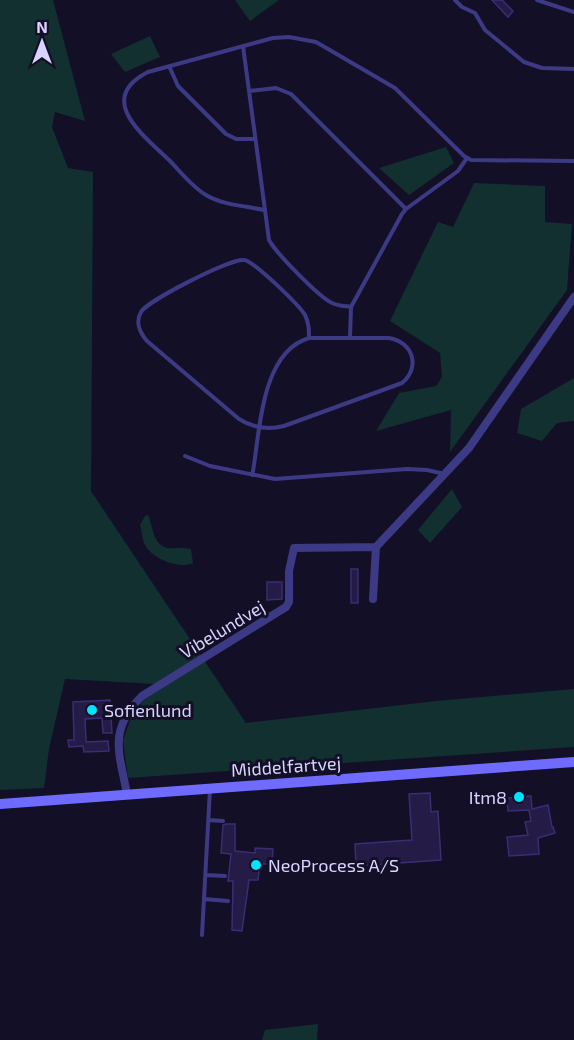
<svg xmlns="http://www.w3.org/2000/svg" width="574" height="1040" viewBox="0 0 574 1040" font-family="'Exo 2',sans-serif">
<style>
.green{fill:#12302f}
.building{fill:#241b47;stroke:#3b2d73;stroke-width:1.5}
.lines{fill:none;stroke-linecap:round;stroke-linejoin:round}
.lane{stroke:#3d3a85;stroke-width:4}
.street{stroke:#3d3a85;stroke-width:8}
.secondary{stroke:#6f6bff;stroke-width:10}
.poi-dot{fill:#00e5ff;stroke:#130f26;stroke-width:2}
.labels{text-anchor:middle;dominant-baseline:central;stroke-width:6;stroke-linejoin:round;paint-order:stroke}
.street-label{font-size:18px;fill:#d9d4ff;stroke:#130f26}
.poi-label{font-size:18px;fill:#d9d4ff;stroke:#130f26;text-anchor:start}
</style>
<rect width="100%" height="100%" fill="#130f26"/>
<path class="green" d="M0,0H53L85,121L55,112L52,127L68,168L93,172L91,491L246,723L436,701L574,689V747L128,778L123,740L131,718L145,698L162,688L154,684L65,679L49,749L44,788L0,790Z
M235,0H279L250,21Z
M150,36L160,57L125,72L111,54Z
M446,147L454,163L409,195L379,168Z
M474,183L545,186V222L572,224L567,290L450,452L451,410L376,431L399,393L436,386L442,377L440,353L390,321L438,222L453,227Z
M574,378V421L557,423L542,441L517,433L521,409Z
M452,489L462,507L430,543L418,530Z
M148,515C153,525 152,544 167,548C175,549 183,547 191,549L193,563C180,570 151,558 145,545C142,539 142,531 140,525L145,516Z
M318,1024L317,1040H262L265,1030Z"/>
<path class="building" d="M492,0H502L513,11L508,17Z
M351,569H358V603H351Z
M267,582H282V599L267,600Z
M110,700L112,733H103L102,718L85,719L86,742L108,741L109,751L84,752L83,746L69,747L68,740H74L73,702Z
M430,793L431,812L438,811L441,860L356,866L355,844L412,840L409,794Z
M531,796L532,809L548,805L552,827H553L555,833L538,838L539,854L509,856L507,837L528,835L525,822L531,821L529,810L508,811L507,798Z
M226,824H235V851L255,853V848L273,849L272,864H260L258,880H249L242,931L232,930L233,881H228L231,854L221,853L223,825Z"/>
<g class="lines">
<path class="lane" d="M455,0L462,7L475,13L485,30L524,62L542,68L574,69
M537,0L574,12
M243,46L269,240C276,253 319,297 332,303C338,306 345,306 351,307
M169,66L178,86L226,134L236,139H255
M249,91L276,88L291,94L406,209
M264,210C246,206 222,205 206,195C192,187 180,171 169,160C143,135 95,99 148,72L273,38L289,37L316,42L395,88L464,156L471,160L574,161
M350,337L351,307L402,214L406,209L458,171L467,158
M185,456L210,466L275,479L407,469L427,470L445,474
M252,475L253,471C260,431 261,352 309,338H389C413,342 421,367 402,383L284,426C268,430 253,428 239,419L147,341C140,333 135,322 141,312C147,301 231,258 244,260C254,261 299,305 305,315C309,323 309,330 309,338
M209,820L223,821
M206,875L225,876
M204,899L228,901
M202,935L210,789"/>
<path class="street" d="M373,599L376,547L469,448L574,297
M127,794C119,752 108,730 142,696L286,607L289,602V571L294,548L376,547"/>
<path class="secondary" d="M0,804L574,762"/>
</g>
<g class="poi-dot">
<circle cx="92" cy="710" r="6"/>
<circle cx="519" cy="797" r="6"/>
<circle cx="256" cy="865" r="6"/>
</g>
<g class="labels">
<g class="street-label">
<text transform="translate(222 629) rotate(-31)">Vibelundvej</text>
<text transform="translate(286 766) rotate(-4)">Middelfartvej</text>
</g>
<g class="poi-label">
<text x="104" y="710">Sofienlund</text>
<text x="507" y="797" text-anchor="end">Itm8</text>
<text x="268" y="865">NeoProcess A/S</text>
</g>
</g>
<g transform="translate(42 42)" stroke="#130f26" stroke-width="4.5" paint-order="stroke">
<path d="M0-4.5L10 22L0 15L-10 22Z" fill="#d9d4ff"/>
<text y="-9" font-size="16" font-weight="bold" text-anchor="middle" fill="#d9d4ff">N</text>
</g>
</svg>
